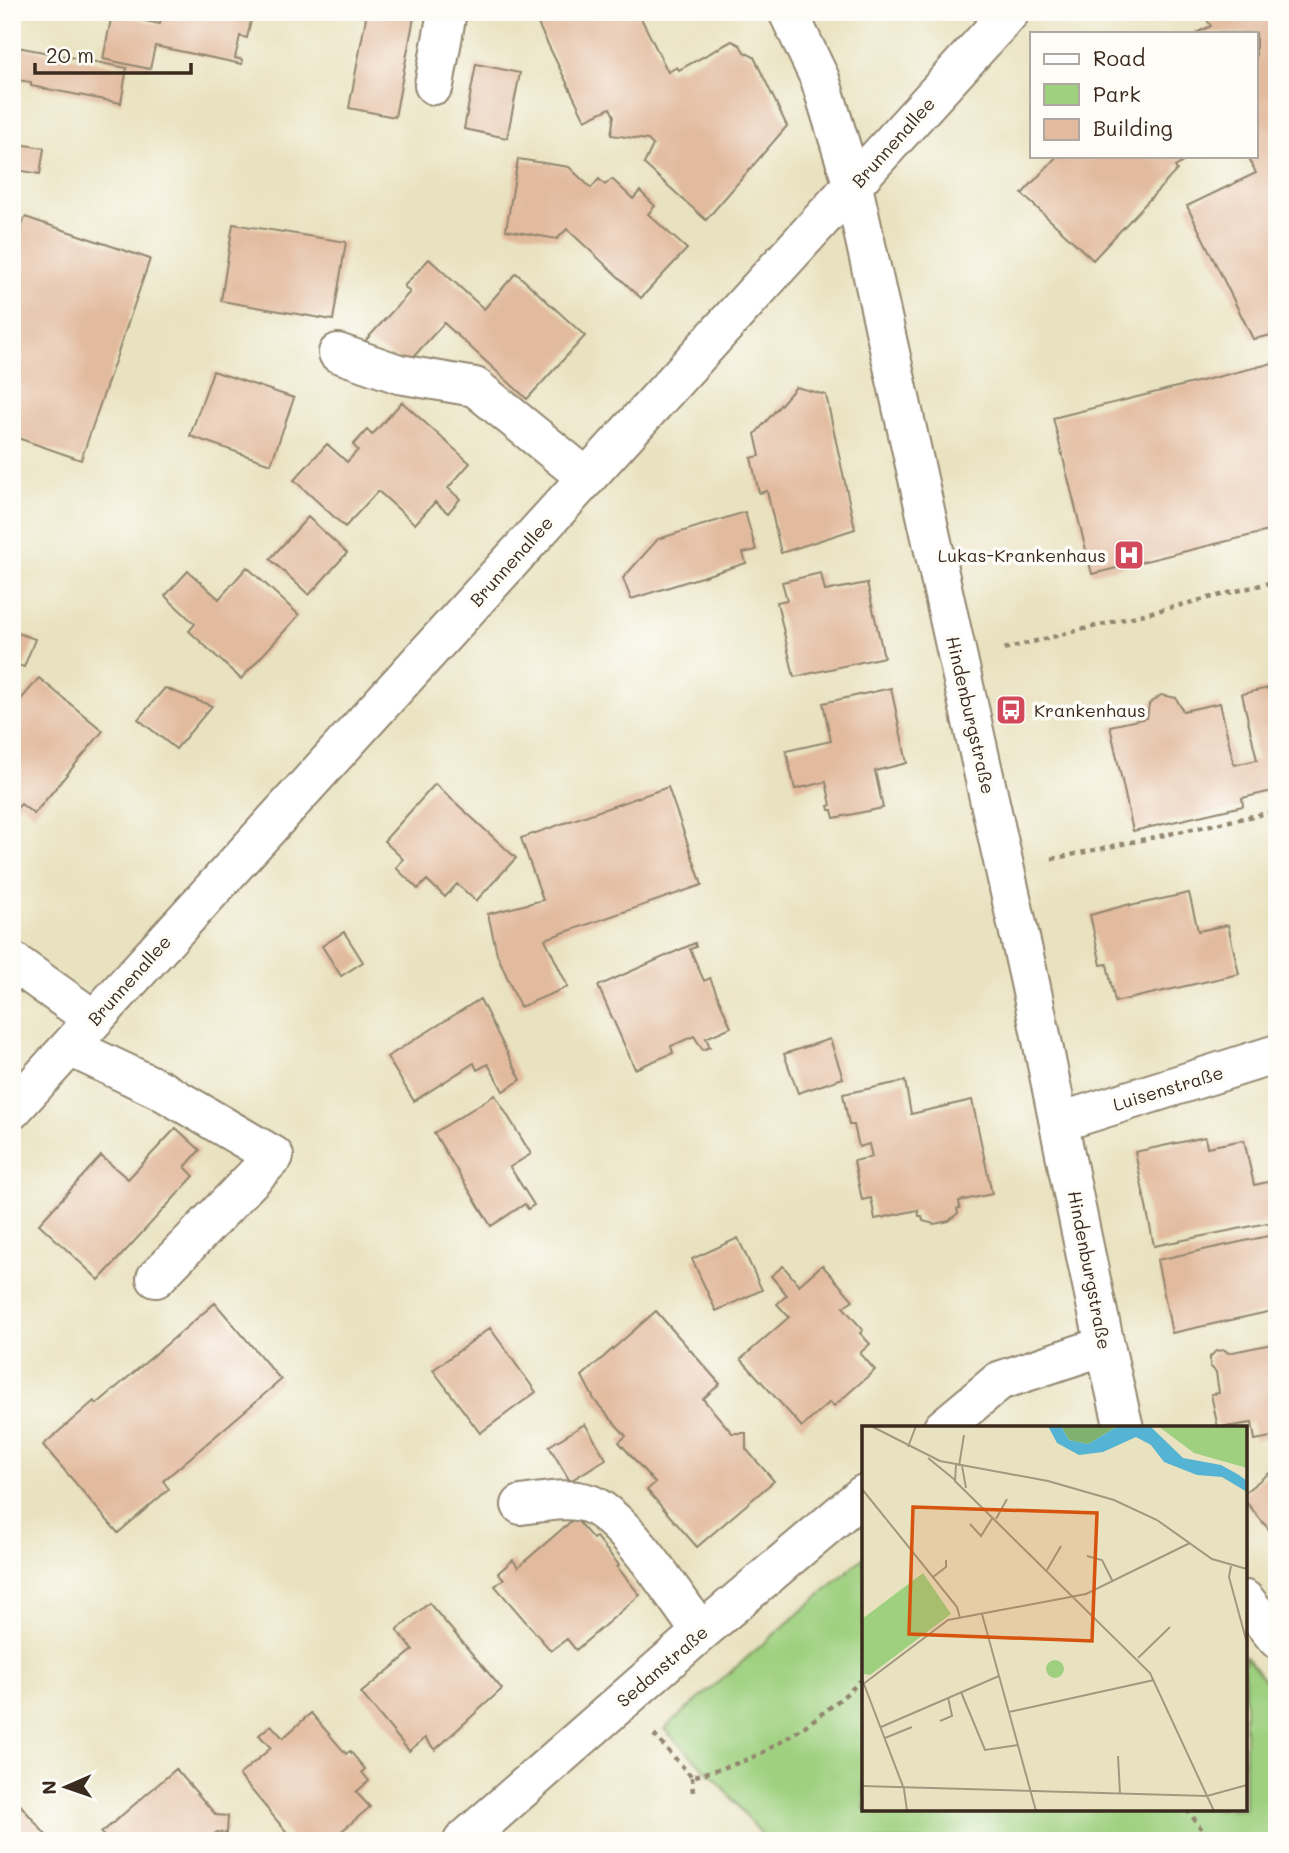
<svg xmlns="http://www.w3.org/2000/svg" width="1289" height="1853" viewBox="0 0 1289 1853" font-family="Mali,sans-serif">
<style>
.green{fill:#9ed07f;stroke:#6c7d4e;stroke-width:2}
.building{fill:#e2ba9d}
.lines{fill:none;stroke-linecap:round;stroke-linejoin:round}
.minor-casing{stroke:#92866f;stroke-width:42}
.path{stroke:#92866f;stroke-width:4.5;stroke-dasharray:5 5;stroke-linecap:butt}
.minor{stroke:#fff;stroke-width:38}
.labels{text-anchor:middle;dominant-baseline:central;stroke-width:7;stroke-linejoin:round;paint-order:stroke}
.street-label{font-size:18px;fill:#3b2a1e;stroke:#fdfcf7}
.poi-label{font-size:18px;fill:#3b2a1e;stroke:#fdfcf7;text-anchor:end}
.inset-road{fill:none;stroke:#a3987f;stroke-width:2}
.view{fill:#d7540e;fill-opacity:0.15;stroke:#d7540e;stroke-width:3.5}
.inset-edge{fill:none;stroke:#3b2a1e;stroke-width:3.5}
</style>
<rect width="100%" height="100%" fill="#fdfcf7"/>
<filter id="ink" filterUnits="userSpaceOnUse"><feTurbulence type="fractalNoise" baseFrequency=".0143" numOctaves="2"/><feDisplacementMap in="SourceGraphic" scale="14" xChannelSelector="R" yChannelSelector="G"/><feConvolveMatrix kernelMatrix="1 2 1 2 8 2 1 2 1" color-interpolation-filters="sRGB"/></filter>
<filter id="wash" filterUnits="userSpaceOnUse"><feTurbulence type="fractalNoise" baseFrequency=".00686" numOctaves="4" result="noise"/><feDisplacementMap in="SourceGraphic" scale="28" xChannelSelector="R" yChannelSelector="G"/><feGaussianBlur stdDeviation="1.57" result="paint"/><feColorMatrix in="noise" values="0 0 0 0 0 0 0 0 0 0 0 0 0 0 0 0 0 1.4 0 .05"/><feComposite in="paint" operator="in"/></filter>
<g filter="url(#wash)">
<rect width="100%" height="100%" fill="#e9e2c0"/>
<path class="green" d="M864,1557V1809H1245V1656L1277,1695V1841H767L719,1783L664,1729Z"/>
<g id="blocks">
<path class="building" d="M162,12H253L247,38L240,36L235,58L243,60L242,64L155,46L150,69L103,59L112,14L160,24Z
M367,12H415L395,117L349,108Z
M540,12H638L668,72L677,67L679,70L732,41L740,45L744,52L754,57L787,126L706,220L644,164L653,145L648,140L611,135L614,116L610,108L585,120L538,24L545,21Z
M1222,12H1277V334L1253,339L1187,206L1256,173L1248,156H1256V33H1196L1211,26L1207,20Z
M12,46L127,68L121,103L31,86V82L18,80L12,98Z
M476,64L520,73L507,138L464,129Z
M12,143L44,148L40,174L12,169Z
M1057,156H1192L1175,167L1177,170L1093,260L1022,194Z
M518,159L569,167L591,188L599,179L605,185L612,179L633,199L640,191L655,206L648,214L687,249L641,298L567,229L557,239L506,230Z
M25,217L150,259L81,460L12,436V255Z
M233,224L346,242L333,320L221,301Z
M429,259L484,309L516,273L585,336L527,399L444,323L407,364L365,341L410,292L404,286Z
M1277,362V529L1092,574L1053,418Z
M213,371L294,398L271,464L190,436Z
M796,387L826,395L855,529L781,553L767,491L759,493L751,458L760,456L755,434Z
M402,402L470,463L448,488L460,499L448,513L435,502L415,524L378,491L345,527L294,480L327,444L347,462L358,450L353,445L367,430L372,435Z
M745,512L756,550L743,553L746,563L631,599L623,578L658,539Z
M308,517L347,553L309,595L270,559Z
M247,567L299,615L241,679L189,631L195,624L165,596L188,571L219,599Z
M821,573L825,591L867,583L884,657L794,677L777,602L787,600L782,582Z
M12,631L35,639L24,667L12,663Z
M39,678L103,731L34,814L21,804L12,813V710Z
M1277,686V790L1242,798L1243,806L1133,831L1110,726L1147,718L1149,704L1161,695L1176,698L1183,711L1220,703L1234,765L1257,760L1242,694Z
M165,688L212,706L176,749L138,719Z
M891,688L907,763L875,771L883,808L834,818L832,810H829L828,806L831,805L826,782L795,789L786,751L831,741L823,703Z
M435,784L516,858L476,901L457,884L445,897L427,880L418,889L396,868L403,859L384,841Z
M668,787L702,885L545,939L568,987L520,1007L497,954L488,914L543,900L521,838Z
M1189,893L1198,931L1228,925L1239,974L1115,1002L1107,964L1101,965L1090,915L1130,904V906Z
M344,932L363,962L341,976L322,946Z
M695,943L696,947L690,949L704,981L710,978L731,1027L706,1038L710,1047L703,1050L694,1036L671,1046L673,1053L635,1069L598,986Z
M480,999L521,1080L503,1091L488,1064L477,1070L474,1063L414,1101L387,1057Z
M830,1039L843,1078L798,1093L784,1054Z
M905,1081L911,1114L972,1100L992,1194L959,1201L960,1208L957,1209L958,1213L949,1221L934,1224L923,1221L922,1216H919L918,1210L875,1219L871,1198L862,1200L854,1161L872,1157L869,1144L859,1147L854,1125H849L843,1094Z
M495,1095L531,1154L510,1167L534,1205L528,1209L525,1204L491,1226L434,1133Z
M176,1128L200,1150L185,1167L194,1176L99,1280L39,1224L101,1156L128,1179Z
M1205,1137L1207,1147L1244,1140L1254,1185L1277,1180V1221L1154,1246L1135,1152Z
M1277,1234V1260L1271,1261L1277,1287V1310L1172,1333L1157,1260Z
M738,1238L762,1290L716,1311L692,1259Z
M822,1265L853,1300L843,1307L863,1330L860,1333L870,1344L860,1353L875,1370L834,1406L830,1402L802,1427L741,1359L789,1317L777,1304L787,1295L771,1276L783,1266L799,1285Z
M215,1303L281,1380L163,1481L169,1489L118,1533L43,1445L94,1401L97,1404Z
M656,1311L720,1384L703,1399L732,1433H746V1449L774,1481L697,1547L647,1490L655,1483L619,1442L626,1436L595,1401L582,1376Z
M490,1328L536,1392L480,1433L433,1370Z
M1277,1343V1436L1255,1440L1252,1423L1218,1428L1211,1394L1219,1393L1216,1372L1210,1366V1357L1216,1351L1225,1350L1228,1353Z
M585,1424L606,1459L570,1481L549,1446Z
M1277,1467V1539L1245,1501V1492Z
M575,1518L593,1539L596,1537L619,1565L617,1567L640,1595L576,1650L567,1639L551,1651L495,1586L504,1579L498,1573L513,1560L518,1567Z
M429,1603L502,1689L435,1750L425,1738L409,1751L361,1693L413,1650L397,1630Z
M311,1713L346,1754L350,1751L365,1769L362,1772L369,1781L356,1792L370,1807L330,1841H294L239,1775L271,1748L259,1735L271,1725L283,1738Z
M176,1769L216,1815L228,1816L227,1833L217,1832L212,1836L215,1841H108L101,1833Z
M12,1795L51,1841H12Z"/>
</g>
</g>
<g filter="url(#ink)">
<use href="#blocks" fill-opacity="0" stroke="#92866f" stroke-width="2"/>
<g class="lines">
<g class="minor-casing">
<path id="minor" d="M788,12L820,79L853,186C911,450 972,713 1029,978C1061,1128 1088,1279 1124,1428
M434,85L447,12
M338,353L399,374L475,387L587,478
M12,961L93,1019
M70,1047L161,1090L274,1156L156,1278
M12,1110L1010,12
M1060,1122L1277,1054
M943,1428L999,1381L1104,1346
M521,1505C543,1502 576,1495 596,1507C634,1530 674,1596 701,1632
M1245,1600L1277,1639
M463,1841L701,1632L864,1494"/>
</g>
<path class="path" d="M1004,649L1277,581
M1052,859L1277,811
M654,1735L692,1777C711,1771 730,1766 749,1759C782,1745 840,1703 864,1677
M692,1777L693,1796
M1187,1809L1210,1841"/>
<use href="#minor" class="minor"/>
</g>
</g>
<defs>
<g id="hospital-square" transform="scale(1.575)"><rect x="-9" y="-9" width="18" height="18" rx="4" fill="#d1495b" stroke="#fdfcf7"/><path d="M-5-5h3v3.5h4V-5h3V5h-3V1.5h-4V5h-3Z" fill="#fff"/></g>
<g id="bus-square" transform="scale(1.575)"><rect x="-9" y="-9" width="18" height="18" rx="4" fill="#d1495b" stroke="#fdfcf7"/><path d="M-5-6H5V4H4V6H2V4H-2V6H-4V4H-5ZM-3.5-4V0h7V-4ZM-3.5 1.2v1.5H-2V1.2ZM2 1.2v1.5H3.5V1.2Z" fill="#fff"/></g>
</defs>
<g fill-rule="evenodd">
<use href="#hospital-square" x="1129" y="555"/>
<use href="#bus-square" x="1011" y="710"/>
</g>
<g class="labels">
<g class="street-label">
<text transform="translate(893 142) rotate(-48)">Brunnenallee</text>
<text transform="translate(511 561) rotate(-48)">Brunnenallee</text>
<text transform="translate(971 715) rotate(77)">Hindenburgstraße</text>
<text transform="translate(129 980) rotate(-48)">Brunnenallee</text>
<text transform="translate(1168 1088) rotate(-17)">Luisenstraße</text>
<text transform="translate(1090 1270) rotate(79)">Hindenburgstraße</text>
<text transform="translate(662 1666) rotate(-41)">Sedanstraße</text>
</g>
<g class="poi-label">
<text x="1106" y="555">Lukas-Krankenhaus</text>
<text x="1034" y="710" text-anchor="start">Krankenhaus</text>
</g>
</g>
<g transform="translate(862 1426)">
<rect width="385" height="385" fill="#e9e2c0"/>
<path d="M296,0H385V42L332,27ZM61,147L89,188L8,249L2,248L0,193ZM184 243a9 9 0 1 1 18 0a9 9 0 1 1-18 0Z" fill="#9ed07f"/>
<path d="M199,0H256L226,18L207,14Z" fill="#7eb26e"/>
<path d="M186,0H199L207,14L226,18L256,0H288L321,32L359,39L377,49L385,55V66L360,51L335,49L302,36L289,19L274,11L241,26L217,29L195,17Z" fill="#55b3d4"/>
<path class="inset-road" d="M9,0L78,35L186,55L252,74L295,94L350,133L385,143M46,21L54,0M66,32L93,54M94,39L93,55L288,247L352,385M97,40L102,9M100,40L104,62M0,63L95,181L98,192M134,93L145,73M108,98L119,110L131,91M225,130L240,134L251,156M369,140L367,151L385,217M185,144L199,120M71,151L84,141V134M120,188L174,385M276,232L308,201M0,253L42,363L45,385M0,259L86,194L224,168L328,117M99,266L123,324L156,319M147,286L292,254M78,295L90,290L86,271M19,301L137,250M23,312L50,301M256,330L258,368M0,360L345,370L385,359"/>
<path class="view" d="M51,81L235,87L230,215L47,208Z"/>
<rect width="385" height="385" class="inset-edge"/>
</g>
<rect width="1289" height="1853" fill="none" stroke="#fdfcf7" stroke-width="42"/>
<rect x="1030" y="32" width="228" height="126" fill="#fdfcf7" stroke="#afa8a0" stroke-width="2"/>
<rect x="1044" y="54" width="35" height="10" fill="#ffffff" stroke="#afa8a0" stroke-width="2"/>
<text x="1093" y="66" font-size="21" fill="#3b2a1e">Road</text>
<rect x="1044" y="84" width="35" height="21" fill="#9ed07f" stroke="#afa8a0" stroke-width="2"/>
<text x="1093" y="102" font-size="21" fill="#3b2a1e">Park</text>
<rect x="1044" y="119" width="35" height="21" fill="#e2ba9d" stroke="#afa8a0" stroke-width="2"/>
<text x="1093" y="136" font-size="21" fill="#3b2a1e">Building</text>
<g transform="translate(66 1787) rotate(268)" stroke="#fdfcf7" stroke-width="5" paint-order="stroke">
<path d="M0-5L12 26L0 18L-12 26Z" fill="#3b2a1e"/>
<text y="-10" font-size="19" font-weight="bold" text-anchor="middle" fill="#3b2a1e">N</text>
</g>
<path d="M35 63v10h156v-10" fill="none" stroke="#3b2a1e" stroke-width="3.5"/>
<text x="46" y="63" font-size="21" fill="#3b2a1e" stroke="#fdfcf7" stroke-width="5" paint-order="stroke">20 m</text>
</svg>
